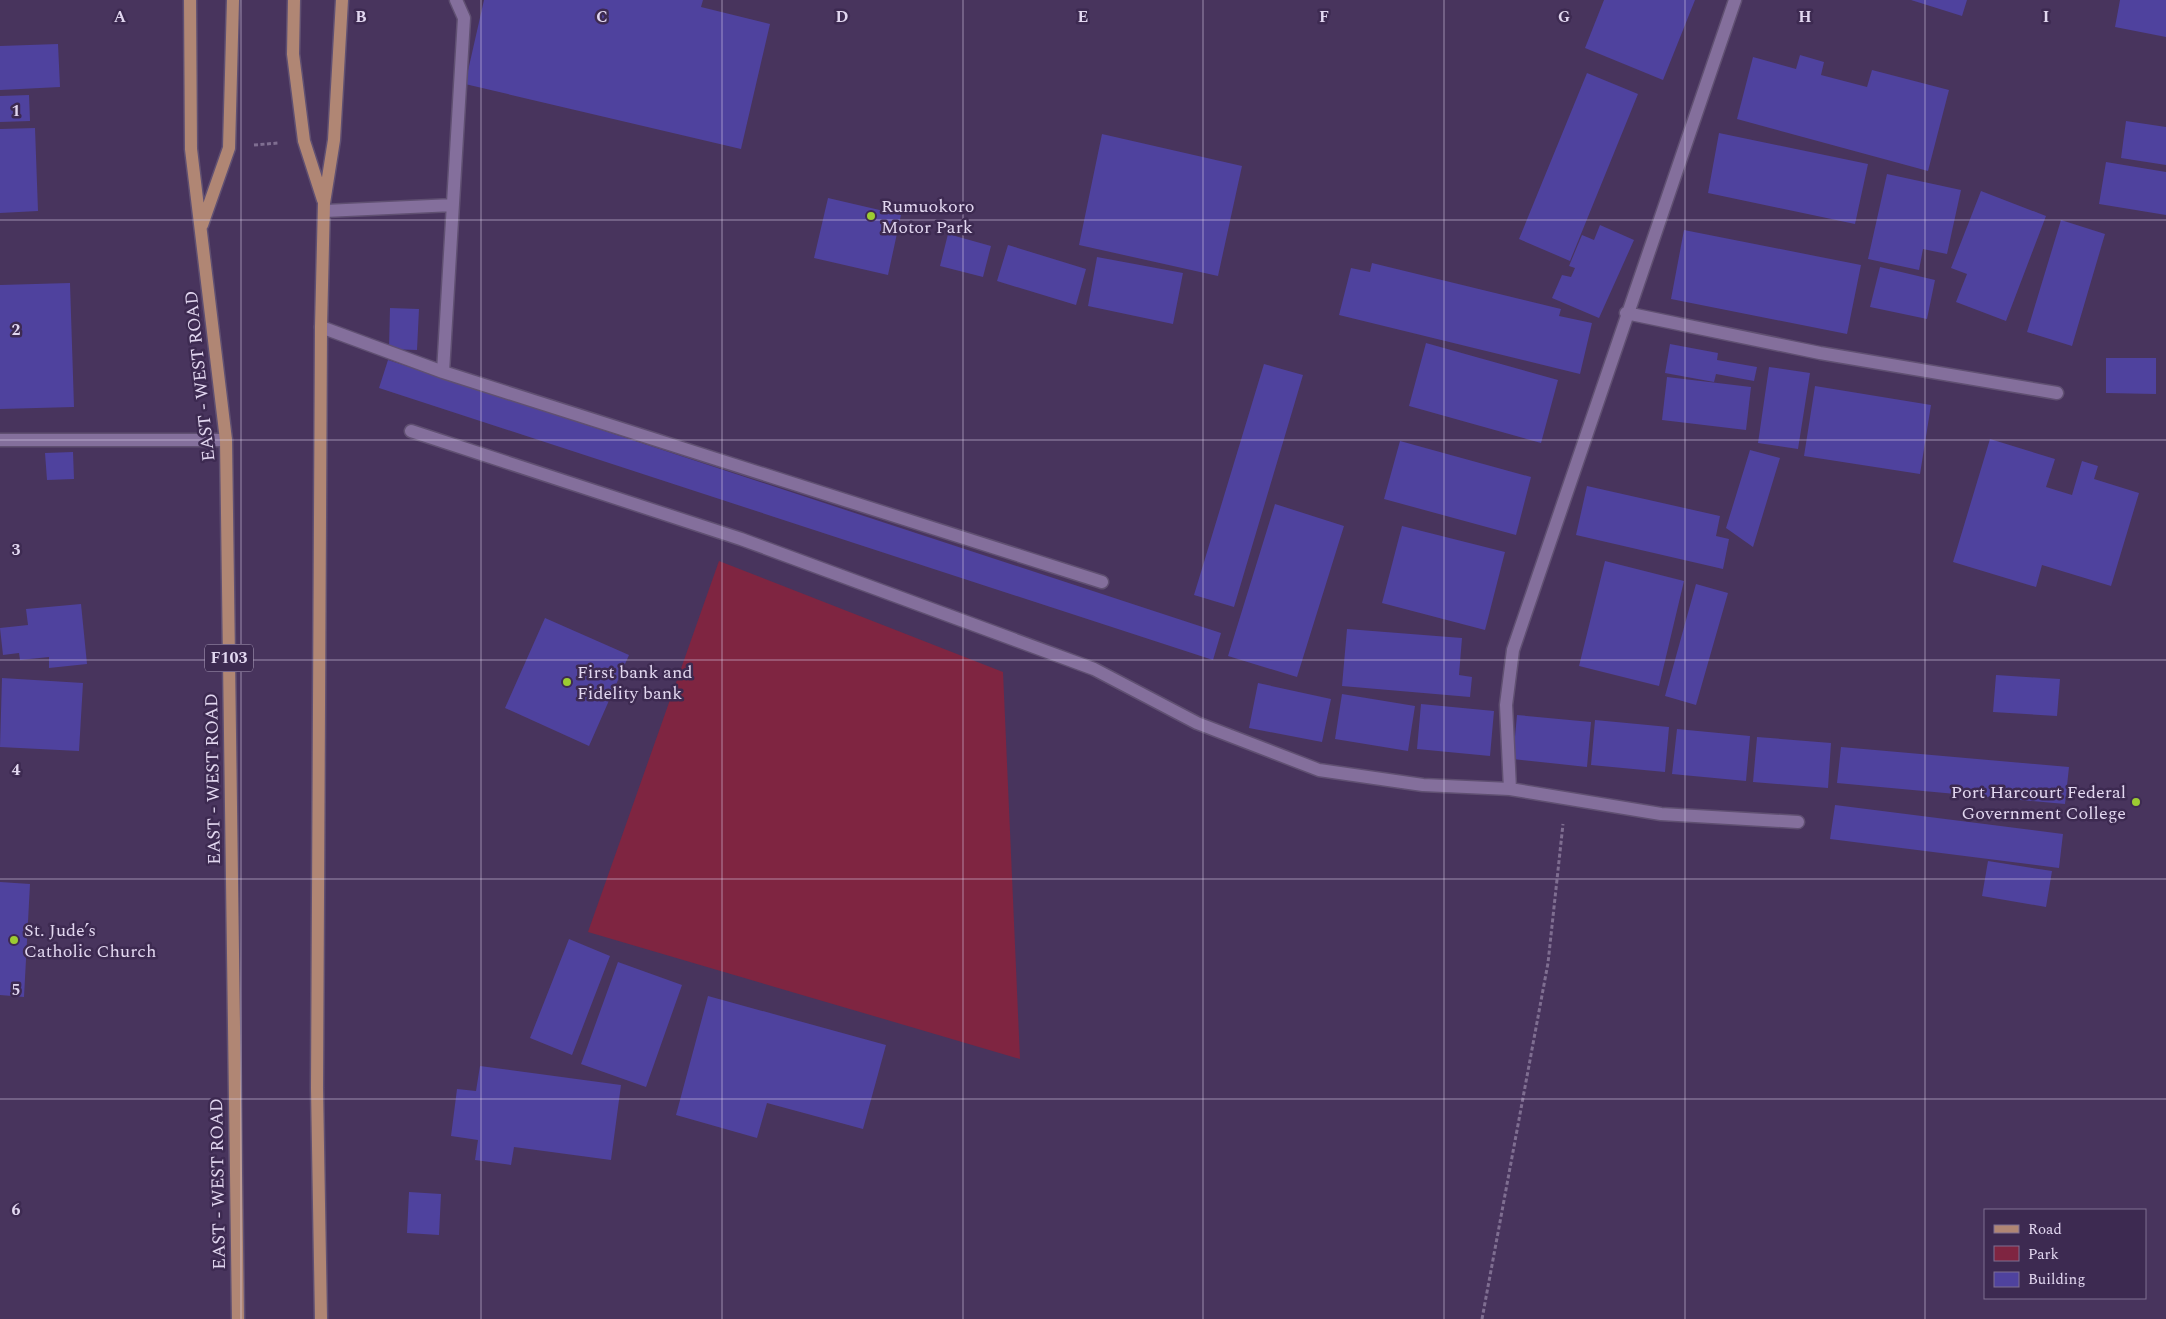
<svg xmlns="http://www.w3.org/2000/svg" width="2166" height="1319" viewBox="0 0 2166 1319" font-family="Spectral,serif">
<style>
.green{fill:#7f2541}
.building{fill:#4f429e}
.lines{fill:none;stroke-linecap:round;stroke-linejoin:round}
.lane-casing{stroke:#605072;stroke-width:15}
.street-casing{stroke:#605072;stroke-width:15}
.primary-casing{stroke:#605072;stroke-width:15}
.path{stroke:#7f6e91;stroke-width:3;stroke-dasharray:4 2.5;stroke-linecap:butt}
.lane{stroke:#846f9c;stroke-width:12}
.street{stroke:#846f9c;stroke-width:12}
.primary{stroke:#b08674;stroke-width:12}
.grid{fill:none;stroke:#e2d7f0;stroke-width:1;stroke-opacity:0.55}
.poi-dot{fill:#9ccb32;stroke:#3d2a51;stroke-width:2}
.labels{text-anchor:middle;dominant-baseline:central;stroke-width:5;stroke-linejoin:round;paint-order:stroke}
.shield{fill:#3d2a51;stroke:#b0a3c0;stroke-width:1}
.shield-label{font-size:16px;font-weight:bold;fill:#e2d7f0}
.poi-label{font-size:18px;fill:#e2d7f0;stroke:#3d2a51;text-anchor:start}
.street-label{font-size:18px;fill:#e2d7f0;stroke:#3d2a51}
.grid-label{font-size:16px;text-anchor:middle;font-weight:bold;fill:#e2d7f0;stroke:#3d2a51;stroke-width:5;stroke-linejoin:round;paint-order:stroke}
</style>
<rect width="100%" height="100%" fill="#48345d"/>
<path class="green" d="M719,561L1003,672L1020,1059L588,932Z"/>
<path class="building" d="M484,0H703L701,7L770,24L741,149L465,84Z
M1604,0H1695L1663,80L1585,48Z
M1911,0H1967L1962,16Z
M2120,0H2166V37L2115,27Z
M58,44L60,87L0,90V46Z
M1800,55L1824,62L1821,75L1867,87L1872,70L1949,90L1928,171L1737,119L1753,57L1796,69Z
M1587,73L1638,94L1570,261L1519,239Z
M29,95L30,121L0,122V96Z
M2126,121L2166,127V165L2121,158Z
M35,128L38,211L0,213V129Z
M1719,133L1868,164L1855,224L1708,193Z
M1102,134L1242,166L1218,276L1079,245Z
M2106,162L2166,172V215L2099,204Z
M1887,174L1961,190L1947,254L1923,249L1919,270L1868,259Z
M1981,191L2046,216L2006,321L1956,302L1967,274L1951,268Z
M828,198L901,215L888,275L814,258Z
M2061,220L2105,234L2072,346L2027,332Z
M1600,225L1634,240L1599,318L1552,298L1562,275L1571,277L1575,268L1569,266L1582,235L1594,240Z
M1684,230L1861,265L1847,334L1671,299Z
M948,234L991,246L983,277L940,266Z
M1008,245L1086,269L1076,305L997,281Z
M1097,257L1183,273L1173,324L1088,306Z
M1372,263L1561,309L1559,316L1592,323L1580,374L1339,315L1351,268L1370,272Z
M1880,267L1935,280L1927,319L1870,307Z
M70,283L74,407L0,409V285Z
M390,308L419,309L417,350L389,349Z
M1426,343L1558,380L1541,443L1409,406Z
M1670,344L1718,353L1717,360L1757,367L1754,381L1716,374L1714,382L1665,373Z
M2106,358H2156V394L2106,393Z
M388,360L1221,633L1213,660L379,388Z
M1264,364L1303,375L1234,607L1194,595Z
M1769,367L1810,373L1798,449L1758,443Z
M1667,377L1751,387L1746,430L1662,420Z
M1815,386L1931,405L1920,474L1804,456Z
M1990,439L2055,459L2046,487L2072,495L2082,461L2098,466L2094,479L2139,493L2111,586L2042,565L2036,587L1953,562Z
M1400,441L1531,477L1516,535L1384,499Z
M1750,450L1780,458L1753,547L1726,528Z
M73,452L74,479L47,480L45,453Z
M1587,486L1720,516L1716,536L1729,539L1723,569L1576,535Z
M1275,504L1344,526L1297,677L1228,656Z
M1402,526L1505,552L1485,630L1382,603Z
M1605,561L1684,581L1659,686L1579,666Z
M1696,584L1728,593L1696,705L1665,696Z
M81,604L87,664L49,668V657L20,660L19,653L3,655L0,628L28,625L26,609Z
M545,618L629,655L589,746L505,708Z
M1347,629L1462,638L1459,675L1472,677L1470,697L1342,686Z
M1996,675L2060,679L2057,716L1993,712Z
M2,678L83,683L79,751L0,747Z
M1258,683L1331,699L1322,742L1249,728Z
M1342,694L1415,706L1408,751L1335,739Z
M1421,704L1494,711L1490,756L1417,749Z
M1517,715L1591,722L1587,767L1513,759Z
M1595,720L1669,727L1665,772L1591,765Z
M1677,729L1750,736L1746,781L1672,774Z
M1757,737L1831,743L1828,788L1753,782Z
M1841,747L2069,767L2065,804L1837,783Z
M1835,805L2063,834L2059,868L1830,839Z
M1988,861L2052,871L2046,907L1982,896Z
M0,882L30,884L24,997L0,995Z
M569,939L610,956L572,1055L530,1038Z
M618,962L682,985L646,1087L581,1064Z
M708,996L886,1045L863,1129L767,1103L757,1138L676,1115Z
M480,1066L621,1085L611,1160L514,1147L511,1165L475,1160L478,1140L451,1136L457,1089L476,1091Z
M409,1192L441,1194L439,1235L407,1233Z"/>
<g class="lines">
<g class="lane-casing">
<path id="lane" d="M325,211L453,205
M321,327L443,372L1102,582
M443,372L464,18L456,0"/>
</g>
<g class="street-casing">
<path id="street" d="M1735,0L1513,650L1506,705L1510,789L1661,814L1798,822
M1626,313L1820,353L2057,393
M411,431L741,539L1094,669L1197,723L1319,770L1423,785L1510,789
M0,440H226"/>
</g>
<g class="primary-casing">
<path id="primary" d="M190,0L191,149L226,440L238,1319
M294,0L293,54L304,141L323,200
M202,225L229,148L233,0
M321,1319L317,1088L321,327L324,203L334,140L342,0"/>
</g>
<path class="path" d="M254,145L278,143
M1482,1319L1548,963L1563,824"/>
<use href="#lane" class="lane"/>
<use href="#street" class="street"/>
<use href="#primary" class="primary"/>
</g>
<path class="grid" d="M241,0V1319M481,0V1319M722,0V1319M963,0V1319M1203,0V1319M1444,0V1319M1685,0V1319M1925,0V1319M0,220H2166M0,440H2166M0,660H2166M0,879H2166M0,1099H2166"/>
<g class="poi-dot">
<circle cx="871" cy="216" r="5"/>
<circle cx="567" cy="682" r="5"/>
<circle cx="2136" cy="802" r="5"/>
<circle cx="14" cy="940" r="5"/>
</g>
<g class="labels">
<rect class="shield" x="205" y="644.5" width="48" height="27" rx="4"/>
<g class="shield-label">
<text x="229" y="658">F103</text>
</g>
<g class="poi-label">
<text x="881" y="206">Rumuokoro<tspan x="881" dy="21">Motor Park</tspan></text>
<text x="577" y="672">First bank and<tspan x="577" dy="21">Fidelity bank</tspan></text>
<text x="2126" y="792" text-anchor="end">Port Harcourt Federal<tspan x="2126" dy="21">Government College</tspan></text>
<text x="24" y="930">St. Jude’s<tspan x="24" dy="21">Catholic Church</tspan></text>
</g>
<g class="street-label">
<text transform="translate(200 376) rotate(-96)">EAST - WEST ROAD</text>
<text transform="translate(213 779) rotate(-91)">EAST - WEST ROAD</text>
<text transform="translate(218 1184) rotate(-91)">EAST - WEST ROAD</text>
</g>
</g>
<g class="grid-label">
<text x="120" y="22">A</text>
<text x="361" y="22">B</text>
<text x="602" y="22">C</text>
<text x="842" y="22">D</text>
<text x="1083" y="22">E</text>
<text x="1324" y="22">F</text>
<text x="1564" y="22">G</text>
<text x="1805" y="22">H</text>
<text x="2046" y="22">I</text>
<text x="16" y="116">1</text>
<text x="16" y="335">2</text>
<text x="16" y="555">3</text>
<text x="16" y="775">4</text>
<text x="16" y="995">5</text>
<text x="16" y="1215">6</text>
</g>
<rect x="1984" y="1209" width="162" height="90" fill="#3d2a51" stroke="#7f6f91"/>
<rect x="1994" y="1225" width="25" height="8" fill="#b08674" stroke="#7f6f91"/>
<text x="2028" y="1234" font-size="15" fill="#e2d7f0">Road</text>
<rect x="1994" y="1246" width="25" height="15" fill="#7f2541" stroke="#7f6f91"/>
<text x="2028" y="1259" font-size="15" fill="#e2d7f0">Park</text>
<rect x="1994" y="1272" width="25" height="15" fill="#4f429e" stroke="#7f6f91"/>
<text x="2028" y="1284" font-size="15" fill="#e2d7f0">Building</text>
</svg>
